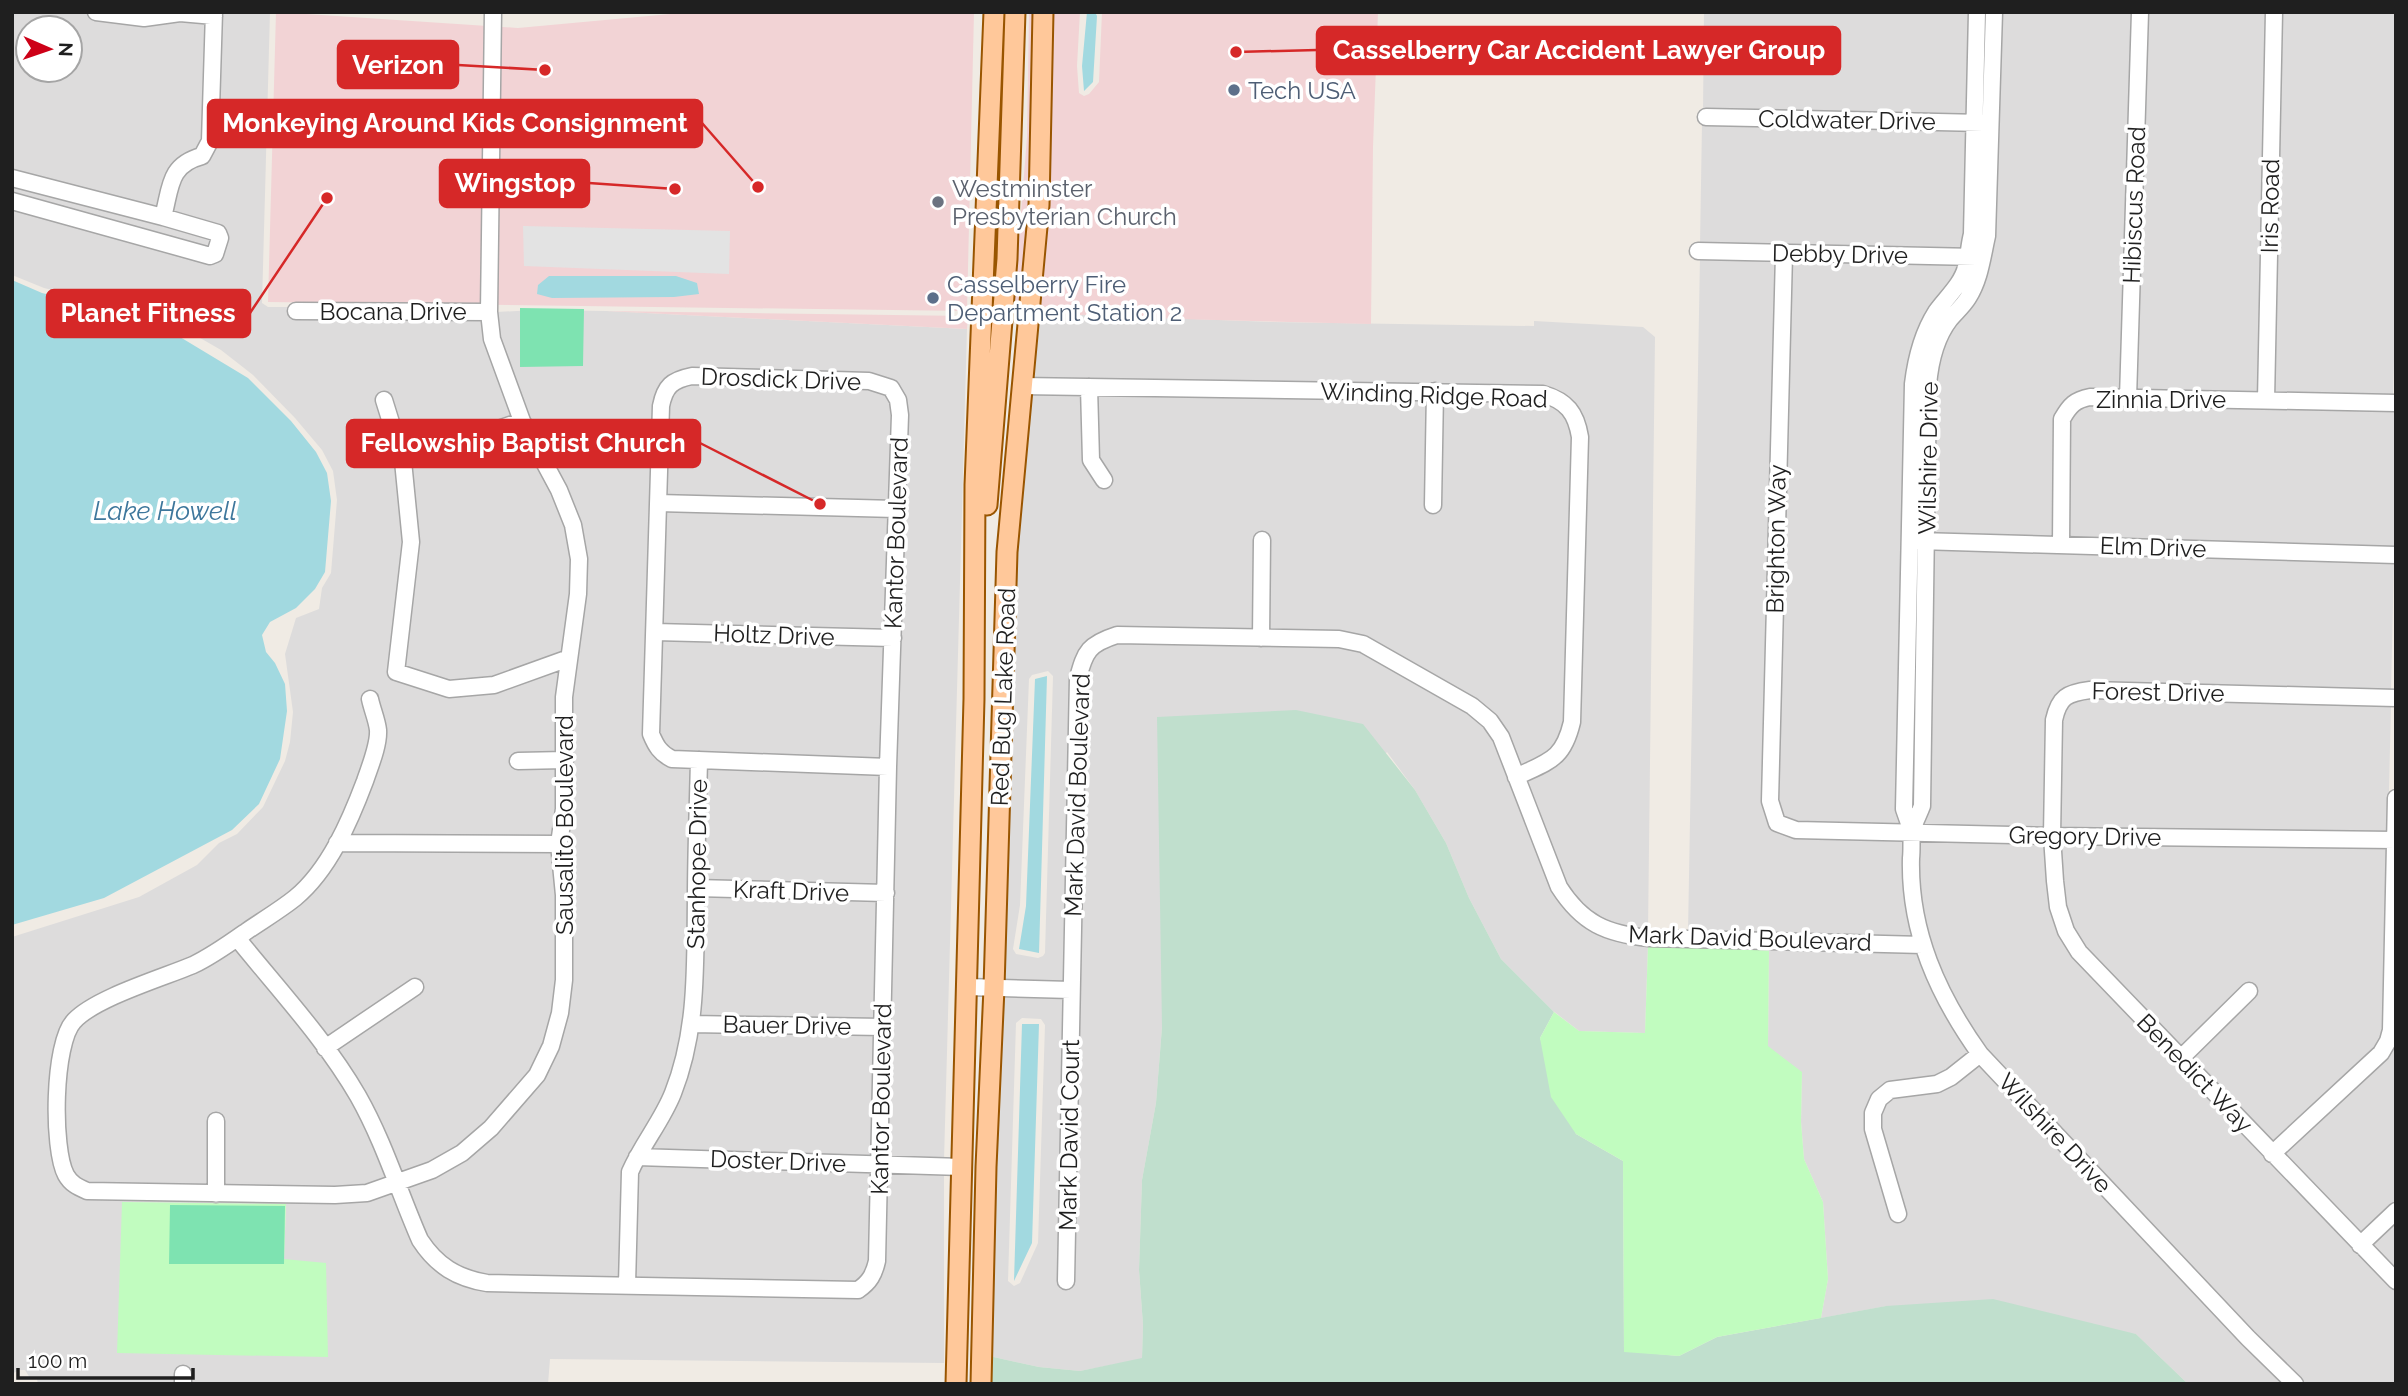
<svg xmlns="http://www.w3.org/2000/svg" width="2408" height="1396" viewBox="0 0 2408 1396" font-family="Raleway,sans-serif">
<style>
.residential{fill:#dddcdc;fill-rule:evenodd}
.commercial{fill:#f2d3d5}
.wetland{fill:#c0dfcd}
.park{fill:#c1fcbf}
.pitch{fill:#7ee3b1}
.parking{fill:#e3e3e3}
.water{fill:#a2d9e0}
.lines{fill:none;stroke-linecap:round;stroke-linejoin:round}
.minor-casing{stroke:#a6a6a6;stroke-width:19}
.major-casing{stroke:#950;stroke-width:23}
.minor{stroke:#fff;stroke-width:16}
.major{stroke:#ffc89a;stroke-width:19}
.service-dot{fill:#5c6f8a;stroke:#fff;stroke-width:2.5}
.worship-dot{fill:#6b7280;stroke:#fff;stroke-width:2.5}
.labels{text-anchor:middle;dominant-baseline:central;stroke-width:7;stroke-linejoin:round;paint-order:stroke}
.service-label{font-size:24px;fill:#4e5e75;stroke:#fff;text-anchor:start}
.street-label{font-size:24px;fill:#1f1f1f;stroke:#fff}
.worship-label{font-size:24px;fill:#5b616d;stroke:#fff;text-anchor:start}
.water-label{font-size:26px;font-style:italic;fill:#3e779c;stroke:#fff}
.leader{fill:none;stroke:#d62828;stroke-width:2.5}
.callout-dot{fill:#d62828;stroke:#fff;stroke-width:2.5}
.callout{fill:#d62828;stroke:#d62828;stroke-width:2.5}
.callout-label{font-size:26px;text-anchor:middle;font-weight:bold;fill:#fff}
</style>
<rect width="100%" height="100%" fill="#f0ebe4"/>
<path class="residential" d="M12,12H270L262,303L268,307H289L290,317L483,318L514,417L408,453L389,393L375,396L395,458L405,542L387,675L446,694L561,668L558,754L510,756L512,768L558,766L557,808L553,838L348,837L385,730L375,692L362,694L371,731L364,763L350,801L333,836L330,837V841L312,869L291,893L192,959L59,1032L53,1054L49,1113L80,1197L89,1199L91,1197L392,1191L423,1257L436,1270L451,1279L874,1286L886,1170L944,1172V1363L550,1359L548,1384H38L37,1379L30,1378L25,1370H19L12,1374V937L139,897L197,865L219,843L237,834L263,807L285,761L290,742L293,712L285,654L296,618L319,609L322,588L331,573L337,500L333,471L322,450L295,418L253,375L221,350L150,309L127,308L44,288L12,275ZM28,28H70V70H28ZM123,1202L286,1205L284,1259Z
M1704,12H1971L1968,117L1703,111Z
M2001,12H2134L2121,392L2066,401L2054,538L1933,535L1935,386L1937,363L1954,325L1974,301L1987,274Z
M2147,12H2267L2259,394L2135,392Z
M2281,12H2396V290L2393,397L2273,394Z
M1702,123L1967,129L1965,234L1961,250L1700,245Z
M1700,257L1777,259L1763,801L1769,823L1768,825L1774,831L1905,838L1914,938L1688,933Z
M1790,260L1960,262L1948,287L1918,333L1909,358L1906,384L1903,826L1797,824L1782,819L1777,801Z
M537,310L606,311L967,329L944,1160L886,1158L900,386L894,380L669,375L662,381L645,733L692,766L688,1000L679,1054L667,1091L653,1120L633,1151H630L621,1278L473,1275L446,1262L426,1237L405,1187L436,1175L558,1047L566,844L571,809V697L575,663L578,661L576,658L586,558L529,419L499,338L496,312Z
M1035,313L1272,322L1534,326V321L1643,327L1655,337L1648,932L1626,930L1591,915L1565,885L1524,779L1553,766L1566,756L1574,741L1579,722L1587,438L1583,418L1574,403L1562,394L1029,380Z
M693,382L868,387L886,392L892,402L893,415L890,503L665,497L667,406L676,387Z
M1028,392L1082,393L1085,463L1101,488L1113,483L1098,459L1096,393L1428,397L1427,511H1440L1441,397L1541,400L1564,411L1573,438L1565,721L1561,737L1545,756L1520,768L1508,735L1387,650L1268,632L1269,535L1256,534L1254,632L1085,643L1076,657L1072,678L1065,984L1001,982L1014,552ZM1048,671L1053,676L1045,953L1043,956L1038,958L1016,954L1013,949L1020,905L1029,679L1032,675Z
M2091,403L2396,409V549L2068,539L2069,420L2076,409Z
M519,428L553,492L566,527L572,560V594L563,654L492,679L449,683L403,668L411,465Z
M664,509L889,515L886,632L662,626Z
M1933,547L2394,560L2391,692H2061L2051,704L2048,720L2046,830L1921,826Z
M662,638L886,644L882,761L674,753L668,749L658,733Z
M1118,641L1338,645L1360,650L1467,711L1485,725L1495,739L1552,889L1568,913L1583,925L1648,944L1645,1033L1579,1031L1552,1010L1501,959L1469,898L1446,843L1415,790L1387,752L1162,1027L1156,1103L1142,1180L1139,1270L1143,1325L1142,1359L1080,1371L1039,1367L989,1356L1001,994L1064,996L1059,1286L1072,1287L1085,679L1090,660L1096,650ZM1022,1018L1041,1019L1045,1025L1038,1243L1020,1283L1014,1286L1008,1281L1016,1023Z
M2078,697L2391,704L2388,833L2059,830L2061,721L2064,707Z
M706,766L881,773L879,887L703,882Z
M1919,838L2046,842L2052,909L2263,1155L2396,1290V1384H2304L2253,1334L1985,1050L1969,1028L1939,973L1923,916L1918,878Z
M2059,842L2388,845L2384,1029L2376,1049L2273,1145L2189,1058L2258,991L2248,983L2181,1048L2085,949L2072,929L2065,906Z
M341,848L553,850L558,895L557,980L553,1012L544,1044L531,1072L486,1124L458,1148L429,1165L400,1175L334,1049L424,988L416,979L327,1039L247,939Z
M702,894L879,899L876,1021L699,1018L702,1001Z
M236,946L320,1051L351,1097L369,1129L388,1179L366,1187L335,1189L223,1188V1116L210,1115L209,1188L89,1185L77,1179L71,1170L65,1142L63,1114L67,1055L78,1025L95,1013Z
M1769,948L1917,950L1941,1007L1971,1053L1948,1072L1935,1078L1888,1084L1867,1130L1894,1221L1907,1218L1880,1128V1114L1885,1103L1894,1095L1979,1063L2285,1384H2188L2136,1334L1887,1306L1821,1318L1828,1279L1823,1202L1804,1159L1801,1122L1802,1073L1768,1047Z
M697,1030L876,1033L873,1157L648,1151Z
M2396,1038V1203L2360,1236L2282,1155Z
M641,1163L872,1169L870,1260L868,1271L856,1284L634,1278L637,1173Z
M2396,1220V1272L2369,1245Z"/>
<path class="commercial" d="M276,12L518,28L692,12H974L967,311L268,302Z
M1029,12H1036L1032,205L1021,312H1013L1027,137Z
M1050,12H1080L1077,66L1079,93L1084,96L1089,94L1099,82L1102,12H1378L1373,147L1371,324L1178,319L1035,313Z
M606,311L968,316L967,329Z"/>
<path class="wetland" d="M1296,710L1363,724L1415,790L1446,843L1469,898L1501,959L1554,1012L1540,1038L1576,1134L1623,1161L1624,1351L1679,1356L1717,1337L1886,1306L1993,1299L2136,1334L2188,1384L988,1383L989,1356L1039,1367L1080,1371L1142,1358L1143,1325L1139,1270L1142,1180L1156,1103L1162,1027L1157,717Z"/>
<path class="park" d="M1648,946L1769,948L1768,1046L1802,1072L1801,1122L1804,1159L1823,1202L1828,1279L1821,1318L1717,1337L1679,1356L1624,1352L1623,1161L1576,1134L1551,1097L1540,1038L1554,1012L1579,1031L1645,1033Z
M122,1202L286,1204L284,1259L326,1263L328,1357L117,1353Z"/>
<path class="pitch" d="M520,308L584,309L583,366L520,367Z
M170,1205L285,1206L284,1264H169Z"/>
<path class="parking" d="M523,226L730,231L729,274L524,266Z"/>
<path class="water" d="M1087,12H1095L1097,16L1093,82L1084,91L1082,66Z
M549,276H676L697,283L699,294L674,297L552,298L537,294L538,285Z
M12,280L42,293L126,313L148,314L164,323L180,337L248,378L291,421L316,452L327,473L331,501L325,572L315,589L296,608L270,622L262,635L266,652L275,663L285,684L287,711L280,759L259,804L232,830L104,898L12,925Z
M1047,676L1039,953L1019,949L1026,906L1035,679Z
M1022,1024H1039L1032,1243L1014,1281Z"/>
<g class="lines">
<g class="minor-casing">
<path id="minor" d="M96,12L144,18L180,13L214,16
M1994,12L1987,236C1982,258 1980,279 1968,298C1963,306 1956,312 1950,319C1936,337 1930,362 1928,385L1922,806C1919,814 1914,823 1912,831C1911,840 1912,850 1911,858C1909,932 1938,995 1980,1054L2248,1338L2295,1384
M1706,117L1983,123
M12,178L163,217C171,188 168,165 202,156L210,141L214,12
M12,201L210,256L215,254L220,238L218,233L163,217
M1698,251L1976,257
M1784,254L1770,801L1777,823L1796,830L2052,836L2395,840
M296,311L489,312
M1021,386L1543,394C1567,401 1576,413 1580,437L1572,722C1563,760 1549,761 1516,777
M1089,387L1091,460L1104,480
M2128,398L2140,12
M384,400L403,461L411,542L396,672L449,689L494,685L569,658
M2266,400L2274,12
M403,461L522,421
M658,503L896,509
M1433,505L1435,391
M1919,541L2396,555
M2061,545L2062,419C2070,405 2075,400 2090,397L2396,403
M655,632L893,638
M1261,638L1262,540
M2396,698L2090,690C2067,693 2059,697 2054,720L2052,836L2055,881L2058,907L2066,931L2079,952L2396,1281
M370,699C372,709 377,720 378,730C379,745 370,766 365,781C350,821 329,870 295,898C280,910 263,920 247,931C230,943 212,956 193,965C162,978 95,998 74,1021C53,1043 52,1149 66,1175C71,1184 78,1187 87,1191L335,1195L367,1193L432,1170L462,1153L491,1128L537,1075L551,1046L560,1013L564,980V895L559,844L564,809V697L578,594L579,559L573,525L559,490L522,421L492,339L489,312L493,12
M518,761L565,760
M1912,832L1904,809L1913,384C1916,359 1922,334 1936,312C1946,298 1962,284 1966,267C1969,256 1969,245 1972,234L1977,12
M337,843L559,844
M696,888L886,893
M237,938C278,989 325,1039 358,1096C384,1142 399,1192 420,1240C437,1266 457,1278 487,1283L858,1290C870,1282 874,1274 877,1261L888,767L900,415L898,400L891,388L869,381L692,376C672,380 665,386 661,406L651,734C656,746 660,753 672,759L888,767
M967,987L1071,990
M691,1024L883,1027
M325,1048L415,987
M2181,1058L2249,991
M216,1121V1194
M2272,1154L2381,1053L2388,1041L2391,1030L2396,798
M637,1157L962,1167
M1898,1214L1873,1129V1113L1879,1099L1890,1090L1937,1084L1951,1077L1980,1054
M2360,1245L2396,1211
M1066,1281L1078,678C1085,651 1089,644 1117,635L1339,639L1363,644L1472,706L1490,721L1501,737L1559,887C1582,923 1606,934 1649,938L1923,945
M627,1284L630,1172C642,1144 662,1121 673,1093C698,1030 695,964 696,898C696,852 698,806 699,760
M183,1374V1384"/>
</g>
<g class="major-casing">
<path id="major" d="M987,505L1007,259L1015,12
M956,1384L974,699L975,485L994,12
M981,1384L986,1167L994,988L1007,552L1039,205L1043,12"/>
</g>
<use href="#minor" class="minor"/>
<use href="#major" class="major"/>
</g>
<g class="service-dot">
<circle cx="1234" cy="90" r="7"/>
<circle cx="933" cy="298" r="7"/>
</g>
<circle class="worship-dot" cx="938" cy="202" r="7"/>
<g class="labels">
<g class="service-label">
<text x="1248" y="90">Tech USA</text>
<text x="947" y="284">Casselberry Fire<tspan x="947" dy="28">Department Station 2</tspan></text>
</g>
<g class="street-label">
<text transform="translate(1847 120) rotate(1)">Coldwater Drive</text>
<text transform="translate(2134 205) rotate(-88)">Hibiscus Road</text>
<text transform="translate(2270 206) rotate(-89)">Iris Road</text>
<text transform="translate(1840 254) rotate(1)">Debby Drive</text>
<text x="393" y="311">Bocana Drive</text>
<text transform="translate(781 379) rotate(2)">Drosdick Drive</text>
<text transform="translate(1434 395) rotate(2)">Winding Ridge Road</text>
<text x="2161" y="399">Zinnia Drive</text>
<text transform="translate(1928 458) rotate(-89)">Wilshire Drive</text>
<text transform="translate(896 533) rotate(-88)">Kantor Boulevard</text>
<text transform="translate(1776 539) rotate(-89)">Brighton Way</text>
<text transform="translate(2153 547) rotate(2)">Elm Drive</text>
<text transform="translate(774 635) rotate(2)">Holtz Drive</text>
<text transform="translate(2158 692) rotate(1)">Forest Drive</text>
<text transform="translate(1003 697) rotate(-88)">Red Bug Lake Road</text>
<text transform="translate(1077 795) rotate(-88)">Mark David Boulevard</text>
<text transform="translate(564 825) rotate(-90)">Sausalito Boulevard</text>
<text transform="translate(2085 836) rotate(1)">Gregory Drive</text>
<text transform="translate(697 864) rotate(-89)">Stanhope Drive</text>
<text transform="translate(791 891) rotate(2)">Kraft Drive</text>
<text transform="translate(1750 938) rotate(2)">Mark David Boulevard</text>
<text transform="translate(787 1025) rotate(1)">Bauer Drive</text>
<text transform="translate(2195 1073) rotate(46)">Benedict Way</text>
<text transform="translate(881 1099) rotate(-89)">Kantor Boulevard</text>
<text transform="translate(2055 1133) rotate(47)">Wilshire Drive</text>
<text transform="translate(1069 1135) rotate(-89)">Mark David Court</text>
<text transform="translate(778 1161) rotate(2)">Doster Drive</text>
</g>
<g class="worship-label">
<text x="952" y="188">Westminster<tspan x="952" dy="28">Presbyterian Church</tspan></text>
</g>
<g class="water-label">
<text x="165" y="511">Lake Howell</text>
</g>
</g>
<path class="leader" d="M1236 52L1317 50M545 70L458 65M758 187L702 123M675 189L589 183M327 198L250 313M820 504L700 443"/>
<g class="callout-dot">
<circle cx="1236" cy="52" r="7"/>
<circle cx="545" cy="70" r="7"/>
<circle cx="758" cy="187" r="7"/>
<circle cx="675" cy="189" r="7"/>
<circle cx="327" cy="198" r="7"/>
<circle cx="820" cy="504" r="7"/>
</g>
<g class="callout">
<rect x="1317" y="27" width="523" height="47" rx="7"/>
<rect x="338" y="41" width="120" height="47" rx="7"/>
<rect x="208" y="100" width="494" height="47" rx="7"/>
<rect x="440" y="160" width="149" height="47" rx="7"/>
<rect x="47" y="290" width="203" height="47" rx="7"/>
<rect x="347" y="420" width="353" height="47" rx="7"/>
</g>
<g class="callout-label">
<text x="1579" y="59">Casselberry Car Accident Lawyer Group</text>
<text x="398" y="74">Verizon</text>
<text x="455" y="132">Monkeying Around Kids Consignment</text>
<text x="515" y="192">Wingstop</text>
<text x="148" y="322">Planet Fitness</text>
<text x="523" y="452">Fellowship Baptist Church</text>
</g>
<rect width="2408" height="1396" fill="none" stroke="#1f1f1f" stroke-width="28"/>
<g transform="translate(49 49) rotate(92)"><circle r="33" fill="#ffffff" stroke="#a5a5a5" stroke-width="2"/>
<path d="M0-5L12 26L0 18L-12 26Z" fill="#cd0017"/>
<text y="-10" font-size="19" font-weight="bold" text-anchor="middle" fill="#1f1f1f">N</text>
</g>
<path d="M18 1368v10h175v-10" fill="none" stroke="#1f1f1f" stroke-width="3.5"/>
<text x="28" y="1368" font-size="21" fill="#1f1f1f" stroke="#ffffff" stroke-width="5" paint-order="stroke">100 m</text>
</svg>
